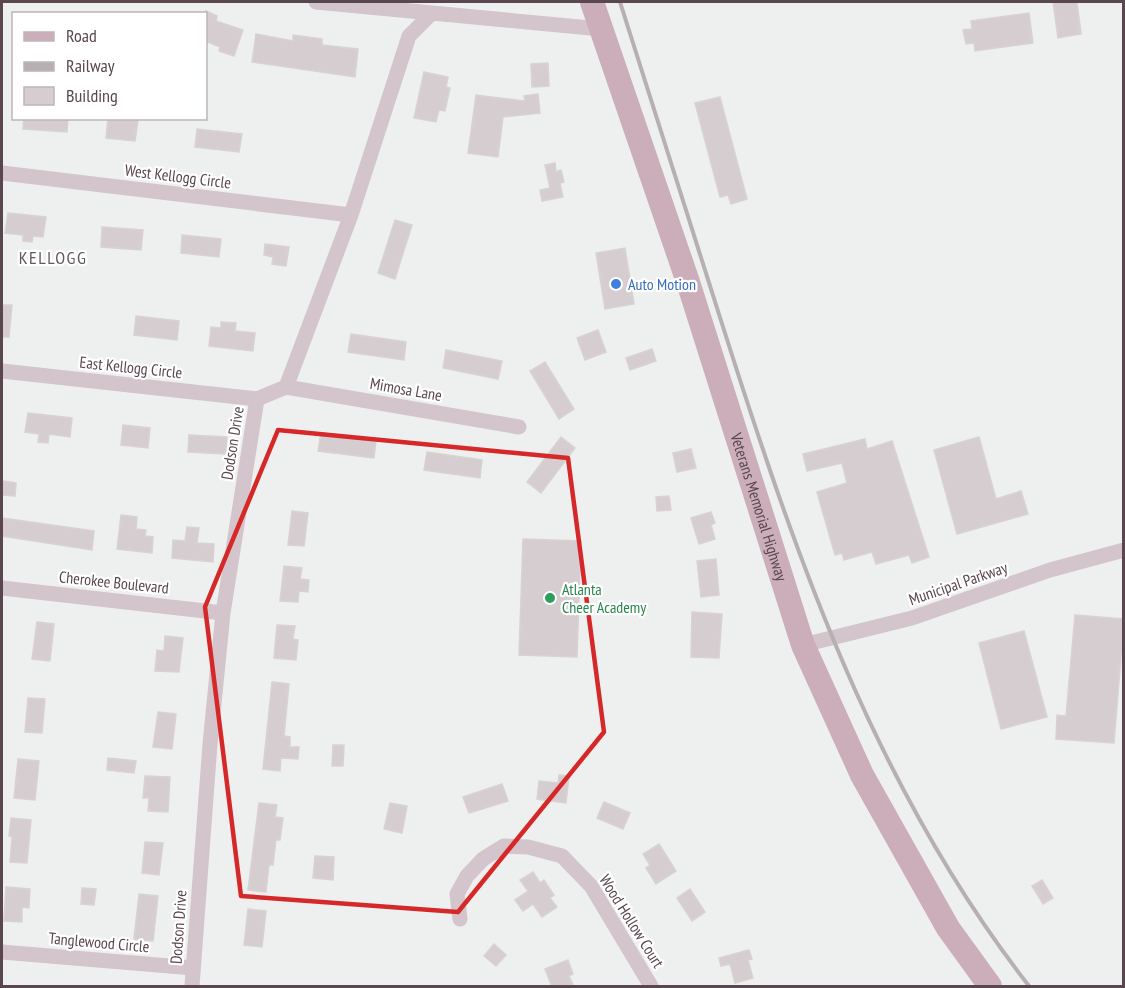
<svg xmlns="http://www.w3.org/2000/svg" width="1125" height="988" viewBox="0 0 1125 988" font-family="'PT Sans Narrow',sans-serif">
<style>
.building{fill:#d5cdcf;stroke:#d9d2d3;stroke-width:1.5}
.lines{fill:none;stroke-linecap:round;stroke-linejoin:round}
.street{stroke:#d4c4cb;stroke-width:15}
.primary{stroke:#cbaeba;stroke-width:24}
.rail{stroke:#b7b0b2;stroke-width:4}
.marked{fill:none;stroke:#d62828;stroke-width:4.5;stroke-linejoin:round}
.shop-dot{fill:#3f7fe0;stroke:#fff;stroke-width:2}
.leisure-dot{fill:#2e9e5b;stroke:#fff;stroke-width:2}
.labels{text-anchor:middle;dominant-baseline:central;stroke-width:4.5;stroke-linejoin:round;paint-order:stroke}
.street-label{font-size:16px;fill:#5a464f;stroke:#fff}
.shop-label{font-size:16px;fill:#366cbe;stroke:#fff;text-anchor:start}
.leisure-label{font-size:16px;fill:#27864d;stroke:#fff;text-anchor:start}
.neighbourhood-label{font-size:18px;letter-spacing:1.5px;fill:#625a5d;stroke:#fff}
</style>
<rect width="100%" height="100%" fill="#edf0ee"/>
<path class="building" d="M1053,2H1077L1081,34L1058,38Z
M206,11L217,16L216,21L243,30L234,56L219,51L220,47L208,42L206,45Z
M1029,13L1033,43L975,51L974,43L966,44L963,30L972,29L971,21Z
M256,34L293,41V35L322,39V45L358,49L355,77L252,62Z
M548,63L549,86L532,87L531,64Z
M424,72L448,77L446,87L450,88L445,111L439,110L436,122L414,118Z
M538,94L540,113L503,117L498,157L468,153L476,95L525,101L524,96Z
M720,97L747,199L731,204L728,195L720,197L695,103Z
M24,118H68L67,132L23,129Z
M108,118L138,120L135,141L106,138Z
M197,129L242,134L239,152L195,147Z
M555,163L556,172L561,170L564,182L560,183L563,197L542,201L540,190L550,188L545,165Z
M8,213L46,217L43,237L33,236L32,242L23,241V235L5,233Z
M395,220L412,225L395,279L378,273Z
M102,227L143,230L141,250L101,247Z
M182,235L221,239L219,257L181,253Z
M265,244L289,247L286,266L272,264L273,257L264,255Z
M625,248L634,304L605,309L596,253Z
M2,305H12L9,337H2Z
M136,316L179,321L177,340L134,335Z
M221,322L236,323L235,331L255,333L253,351L209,346L211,327L221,328Z
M598,330L606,352L585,360L577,338Z
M351,334L406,342L404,360L348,352Z
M652,349L656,361L630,370L626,358Z
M446,350L502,361L498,379L443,368Z
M545,362L574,409L559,419L530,371Z
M28,413L72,418L70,437L49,434L48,443L38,442L39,434L25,432Z
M123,425L150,428L148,448L121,445Z
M321,433L376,440L374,458L318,451Z
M189,435L227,437L226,454L188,452Z
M561,437L575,448L541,493L527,482Z
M979,437L996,499L1021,491L1028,514L957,534L934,450Z
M865,439L867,449L892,441L929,557L912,563L909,555L876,564L872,552L844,560L842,553L835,555L817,492L847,483L842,463L807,471L803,454Z
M691,449L696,468L677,472L673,453Z
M427,452L482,460L480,478L424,470Z
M3,481L16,483L15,496L2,495Z
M669,496L671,510L657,511L656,497Z
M292,511L308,513L304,546L288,545Z
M711,512L715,523L711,525L715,539L699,544L691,518Z
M121,515L137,517L136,529L146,530L145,536L153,537L152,553L117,549Z
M2,518L94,531L92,550L2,536Z
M187,527L199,528L197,543L214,544L213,562L172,558L173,540L185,541Z
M523,539L581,541L577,657L519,655Z
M716,559L719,595L701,597L697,561Z
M284,566L302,568L300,579L309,580L308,592L299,591L298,602L280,601Z
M692,612L722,614L719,658L691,657Z
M1075,615L1124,619L1114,743L1056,739L1057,715L1066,716Z
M37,622L54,624L50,661L32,659Z
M277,625L295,626L293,639L298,640L296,660L274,658Z
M1024,631L1047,717L1001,729L979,643Z
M165,636L183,638L179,672L155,671L157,650L164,651Z
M272,682L289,684L284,736L290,737V747H299L298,759L281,758L280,771L263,769Z
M28,698L45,699L42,733L25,732Z
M158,712L176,714L172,749L153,747Z
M333,745H344L343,766H332Z
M108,758L136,761L134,773L107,770Z
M18,759L39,761L35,800L14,798Z
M559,775L569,776L566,803L537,799L539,781L558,783Z
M145,776L170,777L168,812L148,811L149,798H143Z
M502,784L508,801L469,813L463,797Z
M604,802L630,813L623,829L597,818Z
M259,803L277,805L275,817L283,818L280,840H276L273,865H269L266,892L248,890Z
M390,803L407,806L402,833L384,829Z
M11,818L31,820L27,863L10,862L12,837L9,836Z
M145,842L163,843L159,875L142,873Z
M659,844L676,871L656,884L646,868L650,865L643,854Z
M315,856L334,857L333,880L313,878Z
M533,872L540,883L544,880L554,895L550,898L557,907L542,917L533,904L523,911L515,900L528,891L520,880Z
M1042,880L1053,898L1043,904L1032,886Z
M6,887L30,889L29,908L22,907V922L4,921Z
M82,888L96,889L94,905L81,904Z
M690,889L705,912L692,921L677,898Z
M139,894L158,896L153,941L134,939Z
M248,909L266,911L262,947L244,945Z
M494,944L506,955L496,966L484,956Z
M749,950L752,959L748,960L753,978L735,983L730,964L721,966L719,958Z
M568,960L573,974L569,976L574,987H552L545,969Z"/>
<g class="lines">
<path class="street" d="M316,2L601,29
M2,173L351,215
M2,371L257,399
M286,387L519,427
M2,588L223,613
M803,645L912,618L1050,570L1124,550
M460,919L457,894L467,876L483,859L504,846L528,847L562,856L591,886L651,986
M2,952L193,968
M192,986L210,744L223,613L257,399L286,387L351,215L409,36L431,14"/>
<path class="primary" id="s1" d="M592,2L688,282L803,645L862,775L948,928L990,986"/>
<path class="rail" d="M620,2C655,111 689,221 724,330C798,563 877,791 1029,986"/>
</g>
<path class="marked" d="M278,430L568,458L604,732L458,912L241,896L205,607Z"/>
<circle class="shop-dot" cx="616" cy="284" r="6"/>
<circle class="leisure-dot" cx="550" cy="598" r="6"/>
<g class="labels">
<g class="street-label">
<text transform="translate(178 176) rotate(7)">West Kellogg Circle</text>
<text transform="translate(131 367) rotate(6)">East Kellogg Circle</text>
<text transform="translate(406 389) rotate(10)">Mimosa Lane</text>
<text transform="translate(232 443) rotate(-81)">Dodson Drive</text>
<text stroke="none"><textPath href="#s1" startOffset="532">Veterans Memorial Highway</textPath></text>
<text transform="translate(114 582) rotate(6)">Cherokee Boulevard</text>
<text transform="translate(958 583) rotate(-19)">Municipal Parkway</text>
<text transform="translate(632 921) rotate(58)">Wood Hollow Court</text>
<text transform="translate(178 927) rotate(-86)">Dodson Drive</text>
<text transform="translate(99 942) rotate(5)">Tanglewood Circle</text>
</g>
<g class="shop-label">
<text x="628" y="284">Auto Motion</text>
</g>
<g class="leisure-label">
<text x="562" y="589">Atlanta<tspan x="562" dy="18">Cheer Academy</tspan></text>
</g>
<g class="neighbourhood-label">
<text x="53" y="257">KELLOGG</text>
</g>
</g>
<rect width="1125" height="988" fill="none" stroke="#5a464f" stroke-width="6"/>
<rect x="12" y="12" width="195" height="108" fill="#ffffff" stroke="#bdb5b9" stroke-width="1.5"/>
<rect x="24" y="32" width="30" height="9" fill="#cbaeba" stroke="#bdb5b9" stroke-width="1.5"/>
<text x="66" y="42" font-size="18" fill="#5a464f">Road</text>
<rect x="24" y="62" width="30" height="9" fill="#b7b0b2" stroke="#bdb5b9" stroke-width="1.5"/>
<text x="66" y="72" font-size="18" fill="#5a464f">Railway</text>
<rect x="24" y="87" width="30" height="18" fill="#d5cdcf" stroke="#bdb5b9" stroke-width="1.5"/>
<text x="66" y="102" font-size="18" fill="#5a464f">Building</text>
</svg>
